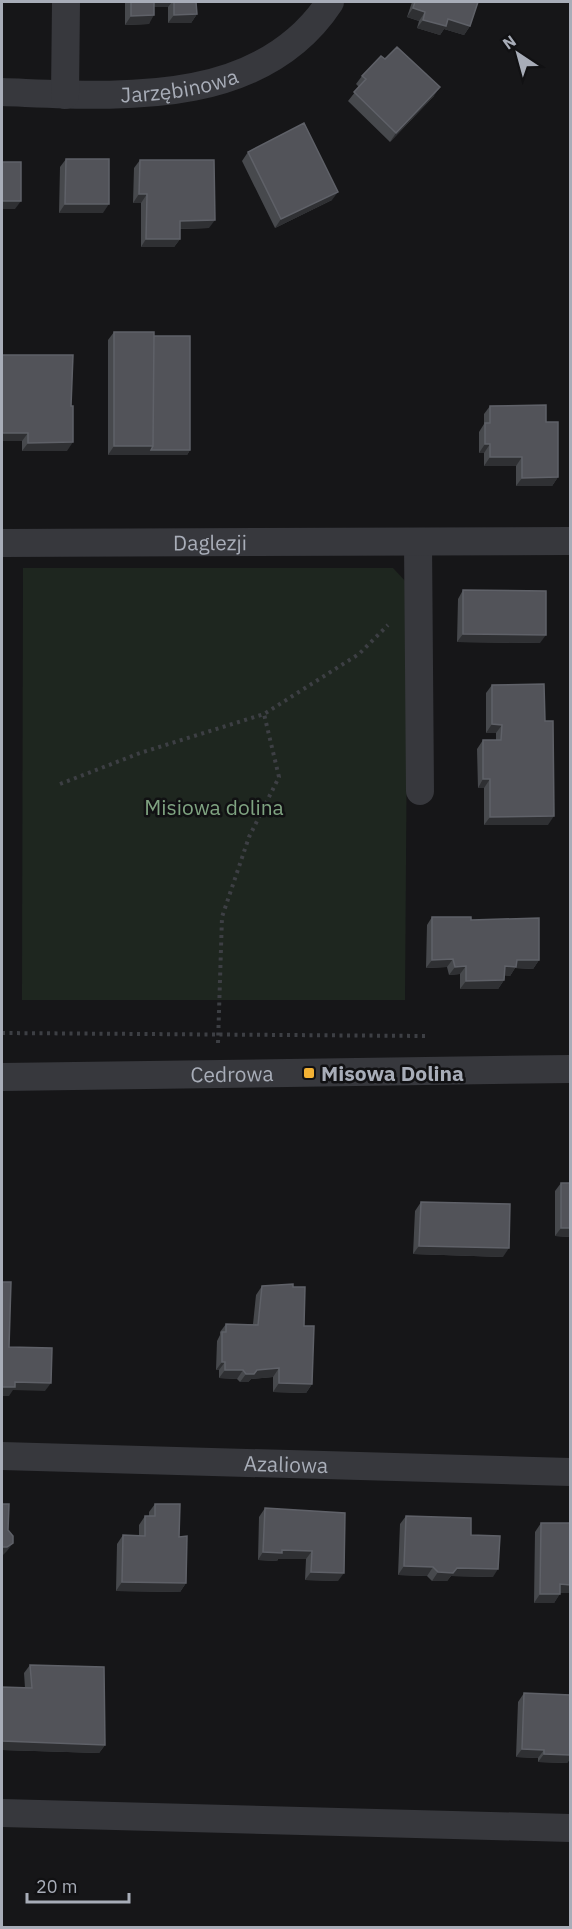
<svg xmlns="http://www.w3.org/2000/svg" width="572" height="1929" viewBox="0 0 572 1929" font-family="'IBM Plex Sans',sans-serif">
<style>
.green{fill:#1e261f}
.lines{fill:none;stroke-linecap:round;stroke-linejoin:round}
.path{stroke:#3d3f44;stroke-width:4;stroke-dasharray:3 4.5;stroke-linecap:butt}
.street{stroke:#37383d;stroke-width:28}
.wall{fill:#47494d}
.shaded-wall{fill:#2f3033}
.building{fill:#525359;stroke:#5f6168;stroke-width:1.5}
.poi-dot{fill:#f2b134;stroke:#111113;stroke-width:2}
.labels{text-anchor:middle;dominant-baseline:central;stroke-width:5;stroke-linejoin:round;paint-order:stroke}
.street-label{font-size:21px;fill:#a8adb8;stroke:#111113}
.park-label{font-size:21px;fill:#7fa381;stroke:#111113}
.poi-label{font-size:21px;font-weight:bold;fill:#a8adb8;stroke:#111113;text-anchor:start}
</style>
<rect width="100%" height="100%" fill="#161618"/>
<path class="green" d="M23,568H393L408,584L405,1000H22Z"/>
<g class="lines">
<path class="path" d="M60,784L140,753L264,714L359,654L388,625
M2,1033L427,1036
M218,1043L222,917L249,837L279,777L264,714"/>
<g class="street">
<path id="s1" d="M2,92C115,96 259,110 330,2"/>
<path d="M65,95L66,2"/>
<path d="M418,542L420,791"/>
<path id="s2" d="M2,543L570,541"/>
<path id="s3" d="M2,1077L570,1069"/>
<path id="s4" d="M2,1456L570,1472"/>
<path d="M2,1813L570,1828"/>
</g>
</g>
<path class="wall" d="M125,2H196L197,14L191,23H168V7H154L149,24L125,25Z
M412,2H478L470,26L464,35L444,29L440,35L417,28L419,21L407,17Z
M362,76L434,96L390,142L348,101L359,87L356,84Z
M248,152L332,200L275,228L242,161Z
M66,159L103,213H59L60,167Z
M140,160L209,228L180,229V239L174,247H141V203H133L134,168Z
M114,332L154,336L190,450L187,455H108V340Z
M2,355L67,451H22V441Z
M490,406L546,422L558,477L552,486H516V466H484V453H479V432L484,424V414Z
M463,590L540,643L457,642L458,599Z
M492,685L545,721L548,825H484V788H478L477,749L483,740H496V733H486V693Z
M432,917L471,920L539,960L533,969L515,968L510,976L504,975V980L498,989H460V974L449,975L447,967L426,968L427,925Z
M561,1183H570V1237L555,1236V1191Z
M421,1202L503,1257L413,1254L415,1211Z
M262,1286L293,1287L304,1326L312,1384L306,1393L273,1392V1377L251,1379L248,1382H240L237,1379L219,1378V1370H216L217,1341L220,1335V1332L226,1324H253L256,1295Z
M155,1504L179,1537L186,1583L180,1592L116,1591L117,1544L123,1535L139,1536V1525L145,1516H149V1512Z
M265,1508L345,1513L338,1581L305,1580L306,1559H278L277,1561L258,1560L259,1517Z
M406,1516L471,1535L493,1577L451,1576L447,1581H432L427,1576L398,1575L400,1524Z
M541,1523H570V1593H560L554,1603H534L535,1532Z
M30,1665L105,1745L99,1753L2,1750V1687L25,1688L24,1673Z
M524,1693L570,1695V1759L567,1763L538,1762V1758L516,1757L518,1702Z"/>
<path class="shaded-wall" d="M152,2H172L168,7H148Z
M413,8L425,12L419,21L407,17Z
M197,14L191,23H168L174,15Z
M154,15L149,24L125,25L131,16Z
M448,19L470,26L464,35L444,29L440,35L417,28L423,20Z
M440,87L434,96L390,142L396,133Z
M338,192L332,200L275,228L281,219Z
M139,194H147L141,203H133Z
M2,201H21L15,209H2Z
M65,204H109L103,213H59Z
M215,220L209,228L174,229L180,221Z
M146,239H180L174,247H141Z
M2,433H28L22,441H2Z
M73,442L67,451H22L28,443Z
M485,444H490L484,453H479Z
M114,446H153L190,450L187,455H108Z
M490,457H522L516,466H484Z
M558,477L552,486H516L522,478Z
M463,634L546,635L540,643L457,642Z
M492,724L502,725L496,733H486Z
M483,779H490L484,788H478Z
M554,816L548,825H484L490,817Z
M453,959L447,967L426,968L432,960Z
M517,960H539L533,969L515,968L510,976L499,975L505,966Z
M466,966L460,974L449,975L455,967Z
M504,980L498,989H460L466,981Z
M561,1228H570V1237L555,1236Z
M419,1246L509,1248L503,1257L413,1254Z
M222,1362H225L219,1370H216Z
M279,1368L273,1377L251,1379L248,1382H240L246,1374L257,1370Z
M225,1370H243L237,1379L219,1378Z
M15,1382L51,1383L45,1391L13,1390L9,1396H2V1387Z
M279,1383L312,1384L306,1393L273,1392Z
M13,1543L7,1551L2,1556V1547Z
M282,1550L312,1551L306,1559H278L277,1561L258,1560L263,1552Z
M404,1566L433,1567L427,1576L398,1575Z
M457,1568L498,1569L493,1577L451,1576L447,1581H432L438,1572Z
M311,1572L344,1573L338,1581L305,1580Z
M122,1582L186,1583L180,1592L116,1591Z
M560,1584L570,1585V1593H554Z
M540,1594H560L554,1603H534Z
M2,1741L105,1745L99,1753L2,1750Z
M522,1749L544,1750L538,1758L516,1757Z
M570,1753V1759L567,1763L538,1762L544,1754Z"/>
<path class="building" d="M131,2H154V15L131,16Z
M174,2H196L197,14L174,15Z
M415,2H478L470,26L448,19L446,26L423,20L425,12L413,8Z
M397,47L440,87L396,133L354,92L366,79L362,76L381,56L385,59Z
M304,123L338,192L281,219L248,152Z
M66,159H109V204H65Z
M140,160H214L215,220L180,221V239H146L147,194H139Z
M2,162H21V201H2Z
M114,332H154L153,446H114Z
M154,336H190V450H151L153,446Z
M2,355H73L71,406H73V442L28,443V433H2Z
M546,405V422H558V477L522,478V457H490V444H485V423H490V406Z
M463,590L546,591V635L463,634Z
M544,684L545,721H553L554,816L490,817V779H483V740H501L502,725L492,724V685Z
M432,917H471V920L539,918V960H517L516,967L505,966L504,980L466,981V966L455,967L453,959L432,960Z
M561,1183H570V1228H561Z
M421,1202L510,1204L509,1248L419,1246Z
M2,1282H11L9,1347L52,1348L51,1383L15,1382V1387H2Z
M293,1284V1287H305L304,1326H314L312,1384L279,1383V1368L257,1370L254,1374H246L243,1370H225V1362H222V1332H226V1324L258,1325L262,1286Z
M2,1504H9L8,1530L13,1536V1543L7,1547H2Z
M155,1504H180L179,1537L187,1536L186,1583L122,1582L123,1535L145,1536V1516H155Z
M265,1508L345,1513L344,1573L311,1572L312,1551L282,1550V1553L263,1552Z
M406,1516L471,1518V1535L500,1536L498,1569L457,1568L453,1573L438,1572L433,1567L404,1566Z
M541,1523H570V1585L560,1584V1594H540Z
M30,1665L104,1667L105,1745L2,1741V1687L32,1688Z
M524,1693L570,1695V1755L544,1754V1750L522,1749Z"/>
<rect class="poi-dot" x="303" y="1067" width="12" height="12" rx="3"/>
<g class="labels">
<g class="street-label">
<text stroke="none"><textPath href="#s1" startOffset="178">Jarzębinowa</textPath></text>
<text stroke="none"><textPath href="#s2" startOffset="208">Daglezji</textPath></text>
<text stroke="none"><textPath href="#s3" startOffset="230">Cedrowa</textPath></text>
<text stroke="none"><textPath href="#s4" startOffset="284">Azaliowa</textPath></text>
</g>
<g class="park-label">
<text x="214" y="807">Misiowa dolina</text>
</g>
<g class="poi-label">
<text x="321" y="1073">Misowa Dolina</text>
</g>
</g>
<rect width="572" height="1929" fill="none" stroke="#a8adb8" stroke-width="6"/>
<g transform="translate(518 54) rotate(324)" stroke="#111113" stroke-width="4.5" paint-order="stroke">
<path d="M0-4.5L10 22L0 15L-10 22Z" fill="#a8adb8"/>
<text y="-9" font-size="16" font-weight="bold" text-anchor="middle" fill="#a8adb8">N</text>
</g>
<path d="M27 1893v9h102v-9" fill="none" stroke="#a8adb8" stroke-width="3"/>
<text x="36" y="1893" font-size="18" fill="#a8adb8" stroke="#111113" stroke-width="4.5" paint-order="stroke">20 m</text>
</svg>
